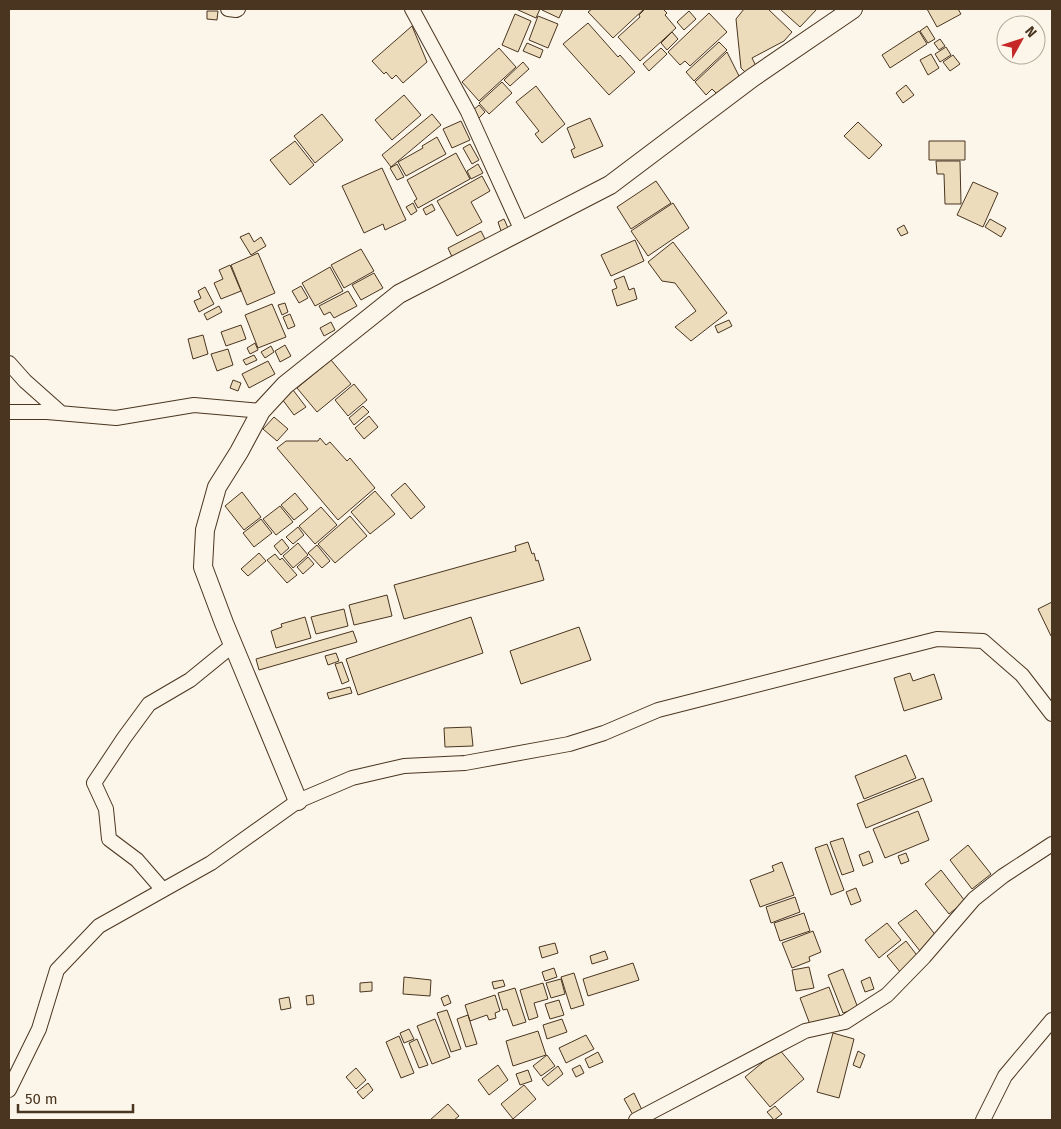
<svg xmlns="http://www.w3.org/2000/svg" width="1061" height="1129" viewBox="0 0 1061 1129" font-family="'Fira Sans',sans-serif">
<style>
.building{fill:#ecdcbc;stroke:#4a3520}
.lines{fill:none;stroke-linecap:round;stroke-linejoin:round}
.minor-casing{stroke:#4a3520;stroke-width:16}
.tertiary-casing{stroke:#4a3520;stroke-width:20}
.minor{stroke:#fbf6e9;stroke-width:14}
.tertiary{stroke:#fbf6e9;stroke-width:18}
</style>
<rect width="100%" height="100%" fill="#fbf6e9"/>
<path class="building" d="M516,9H540L536,18Z
M543,9H563L559,18L542,10Z
M592,9H644L613,38L588,12Z
M645,9H663L667,13L665,15L676,28L640,61L618,37L640,17L639,15Z
M744,9H768L792,32L784,41L752,58L757,68L749,76L741,68L736,19Z
M780,9H817L800,27Z
M927,9H958L961,14L937,27Z
M207,11H218L217,20L207,19Z
M689,11L696,19L684,30L677,22Z
M709,13L727,32L690,66L685,61L680,65L668,52Z
M515,14L531,21L518,52L502,45Z
M538,16L558,24L548,48L529,40Z
M588,23L618,57L620,55L635,72L609,95L563,44Z
M412,26L427,62L403,83L396,75L392,79L386,72L384,74L372,61Z
M927,26L935,39L928,43L920,31Z
M919,31L927,44L890,68L882,55Z
M672,32L678,39L667,50L661,43Z
M940,39L945,46L939,50L934,43Z
M719,42L727,50L694,81L686,72Z
M527,43L543,50L540,58L523,51Z
M946,47L951,55L940,62L935,54Z
M499,48L516,67L479,101L462,82Z
M661,48L667,54L649,71L643,64Z
M727,52L740,78L722,99L712,89L706,95L695,82Z
M931,54L939,68L928,75L920,60Z
M953,55L960,64L950,71L943,62Z
M523,62L529,69L510,86L504,80Z
M502,82L512,93L489,114L479,103Z
M906,85L914,95L903,103L896,93Z
M536,86L565,124L542,143L535,134L539,131L516,102Z
M404,95L421,115L392,140L375,120Z
M479,105L485,112L479,118L472,111Z
M322,114L343,140L315,163L294,136Z
M432,114L441,125L391,167L382,155Z
M590,118L603,146L574,158L571,150L575,148L567,128Z
M461,121L470,140L452,148L443,129Z
M858,122L882,145L869,159L844,136Z
M437,137L446,154L406,176L398,162L423,148L422,146Z
M295,141L314,165L290,185L270,160Z
M929,141H965V160H929Z
M470,144L479,160L472,164L463,148Z
M456,153L470,179L418,208L414,201L417,199L407,180Z
M936,161H960L961,204H945L944,174H937Z
M397,164L404,177L397,180L390,168Z
M478,164L483,173L471,179L467,171Z
M382,168L406,220L385,230L383,224L364,233L342,186Z
M482,176L490,191L471,202L482,222L457,236L437,201Z
M656,181L671,203L631,229L617,207Z
M973,182L998,193L983,227L957,215Z
M413,203L417,211L411,215L406,207Z
M673,203L689,228L648,256L631,231Z
M432,204L435,210L426,215L423,209Z
M504,219L508,228L501,231L498,222Z
M990,219L1006,228L1001,237L985,227Z
M904,225L908,233L901,236L897,229Z
M481,231L486,241L453,259L448,248Z
M249,233L254,242L261,237L266,246L251,255L240,237Z
M635,240L644,261L611,276L601,255Z
M673,242L727,313L691,341L675,327L696,311L675,283L662,281L648,262Z
M361,249L374,271L344,288L331,265Z
M258,253L275,293L247,305L231,265Z
M230,265L241,291L221,299L214,283L223,279L219,270Z
M330,267L343,291L315,306L302,283Z
M374,273L383,288L361,300L352,285Z
M624,276L629,290L634,288L637,299L617,306L612,290L617,288L614,280Z
M301,286L308,298L299,303L292,291Z
M205,287L214,304L199,312L194,301L201,298L198,291Z
M348,291L357,306L334,318L330,312L324,315L319,306Z
M285,303L288,312L282,315L278,305Z
M272,304L286,337L258,348L245,315Z
M219,306L222,312L207,320L204,314Z
M290,314L295,326L288,329L283,317Z
M729,320L732,326L718,333L715,326Z
M331,322L335,330L324,336L320,328Z
M241,325L246,339L226,346L221,332Z
M203,335L208,354L193,359L188,339Z
M255,343L258,350L250,354L247,348Z
M285,345L291,356L280,362L275,351Z
M271,346L274,352L265,358L261,352Z
M228,349L233,365L217,371L211,354Z
M254,355L257,360L246,365L243,360Z
M331,360L351,384L317,412L297,388Z
M268,361L275,374L249,388L242,374Z
M233,380L241,383L238,391L230,388Z
M354,384L367,400L348,416L335,400Z
M293,390L306,407L294,415L282,399Z
M363,406L369,412L354,425L349,418Z
M369,416L378,427L364,439L355,428Z
M274,417L288,429L277,441L263,429Z
M320,438L326,445L330,442L347,461L350,458L375,488L338,520L277,448L286,441H318Z
M405,483L425,507L411,519L391,495Z
M375,491L395,514L370,534L351,512Z
M242,492L261,517L244,530L225,506Z
M295,493L308,509L294,520L281,505Z
M280,506L293,522L276,535L263,519Z
M321,507L337,525L315,544L299,526Z
M350,516L367,536L335,563L318,544Z
M261,519L272,533L254,547L243,533Z
M298,527L304,535L293,544L286,537Z
M282,539L289,548L281,555L274,546Z
M528,542L532,554L534,553L536,561L538,560L544,580L404,619L394,585L516,551L515,546Z
M298,543L308,555L293,568L283,556Z
M317,545L330,561L322,568L308,553Z
M259,553L266,561L248,576L241,569Z
M275,554L280,560L282,558L297,575L287,583L267,560Z
M308,557L314,564L303,574L297,567Z
M387,595L392,616L354,625L349,605Z
M1052,602V636H1051L1038,609Z
M344,609L348,626L316,634L311,617Z
M305,617L311,638L276,648L271,631L282,627L281,624Z
M471,617L483,653L358,695L346,659Z
M579,627L591,660L521,684L510,651Z
M353,631L357,642L259,670L256,659Z
M336,653L339,661L328,665L325,656Z
M342,662L349,681L342,684L335,664Z
M910,673L913,681L934,674L942,699L904,711L894,678Z
M350,687L352,693L329,699L327,693Z
M471,727L473,746L445,747L444,728Z
M906,755L916,778L864,799L855,776Z
M923,778L932,801L866,828L857,804Z
M918,811L929,840L885,858L873,829Z
M843,838L854,871L842,875L830,842Z
M827,844L844,890L831,895L815,848Z
M968,845L991,874L972,889L950,860Z
M869,851L873,862L863,866L859,855Z
M906,853L909,861L901,864L898,856Z
M782,862L794,895L760,907L750,880L774,871L772,866Z
M941,870L965,901L949,914L925,884Z
M856,888L861,901L851,905L846,892Z
M795,897L800,912L771,923L766,907Z
M916,910L937,937L920,951L898,923Z
M804,913L810,931L780,941L774,923Z
M887,923L901,940L879,958L865,940Z
M813,931L821,952L809,957L810,961L792,968L782,943Z
M906,941L919,958L901,973L887,956Z
M555,943L558,953L542,958L539,947Z
M605,951L608,959L592,964L590,956Z
M633,963L639,980L588,996L583,979Z
M809,967L814,988L796,991L792,970Z
M554,968L557,977L545,981L542,972Z
M843,969L858,1008L843,1013L828,975Z
M574,973L584,1005L571,1009L561,977Z
M404,977L431,980L430,996L403,994Z
M870,977L874,989L865,992L861,981Z
M561,979L565,994L551,998L546,983Z
M503,980L505,986L494,989L492,982Z
M372,982V991L360,992V983Z
M543,983L548,999L534,1003L538,1017L529,1020L520,990Z
M829,987L840,1016L811,1027L800,998Z
M515,988L526,1022L513,1026L507,1009L503,1010L498,993Z
M313,995L314,1004L307,1005L306,996Z
M448,995L451,1003L444,1006L441,998Z
M495,995L500,1011L495,1013L496,1018L489,1020L487,1015L470,1021L465,1005Z
M289,997L291,1008L281,1010L279,999Z
M559,1000L564,1015L550,1019L545,1004Z
M447,1010L461,1049L451,1052L437,1013Z
M468,1015L477,1044L466,1047L457,1019Z
M435,1019L450,1057L432,1064L417,1026Z
M562,1019L567,1032L547,1039L543,1025Z
M409,1029L414,1039L404,1043L400,1033Z
M538,1031L546,1055L513,1066L506,1041Z
M833,1033L854,1039L839,1098L817,1092Z
M586,1035L594,1049L566,1063L559,1048Z
M399,1036L414,1073L401,1078L386,1042Z
M417,1039L428,1065L419,1068L409,1043Z
M779,1049L804,1079L770,1107L745,1077Z
M858,1051L865,1055L860,1068L853,1065Z
M598,1052L603,1062L589,1068L585,1059Z
M547,1055L555,1066L541,1076L533,1066Z
M498,1065L508,1080L489,1095L478,1080Z
M580,1065L584,1073L576,1077L572,1069Z
M558,1066L563,1074L548,1086L542,1079Z
M356,1068L366,1080L356,1089L346,1077Z
M528,1070L532,1081L520,1085L516,1074Z
M368,1083L373,1090L363,1099L357,1092Z
M524,1085L536,1099L513,1119L501,1104Z
M634,1093L642,1110L633,1115L624,1099Z
M448,1104L459,1116L454,1120H430Z
M775,1106L782,1114L774,1120L767,1112Z"/>
<g class="lines">
<g class="minor-casing">
<path id="minor" d="M228,9L236,10L238,9
M412,9L468,112L522,231
M9,363L25,381L61,413
M9,412H47L116,418L194,405L261,411
M163,890L137,860L109,839L106,809L94,783L124,738L149,704L190,680L233,645
M9,1090L39,1029L57,970L99,926L211,863L298,801L352,778L404,766L465,763L569,744L604,733L658,710L937,639L983,641L1022,675L1052,714
M636,1120L805,1031L845,1022L887,995L924,957L974,899L1003,876L1052,844
M983,1120L1005,1076L1052,1020"/>
</g>
<g class="tertiary-casing">
<path id="tertiary" d="M298,801L224,623L203,567L205,530L217,487L239,452L261,411L285,385L399,294L610,185L752,78L853,9"/>
</g>
<use href="#minor" class="minor"/>
<use href="#tertiary" class="tertiary"/>
</g>
<rect width="1061" height="1129" fill="none" stroke="#4a3520" stroke-width="20"/>
<g transform="translate(1021 40) rotate(50)"><circle r="24" fill="#fbf6e9" stroke="#b4a999"/>
<path d="M0-4L9 19L0 12L-9 19Z" fill="#c62828"/>
<text y="-8" font-size="14" font-weight="bold" text-anchor="middle" fill="#4a3520">N</text>
</g>
<path d="M18 1104v8h115v-8" fill="none" stroke="#4a3520" stroke-width="2.5"/>
<text x="25" y="1104" font-size="15" fill="#4a3520" stroke="#fbf6e9" stroke-width="4" paint-order="stroke">50 m</text>
</svg>
